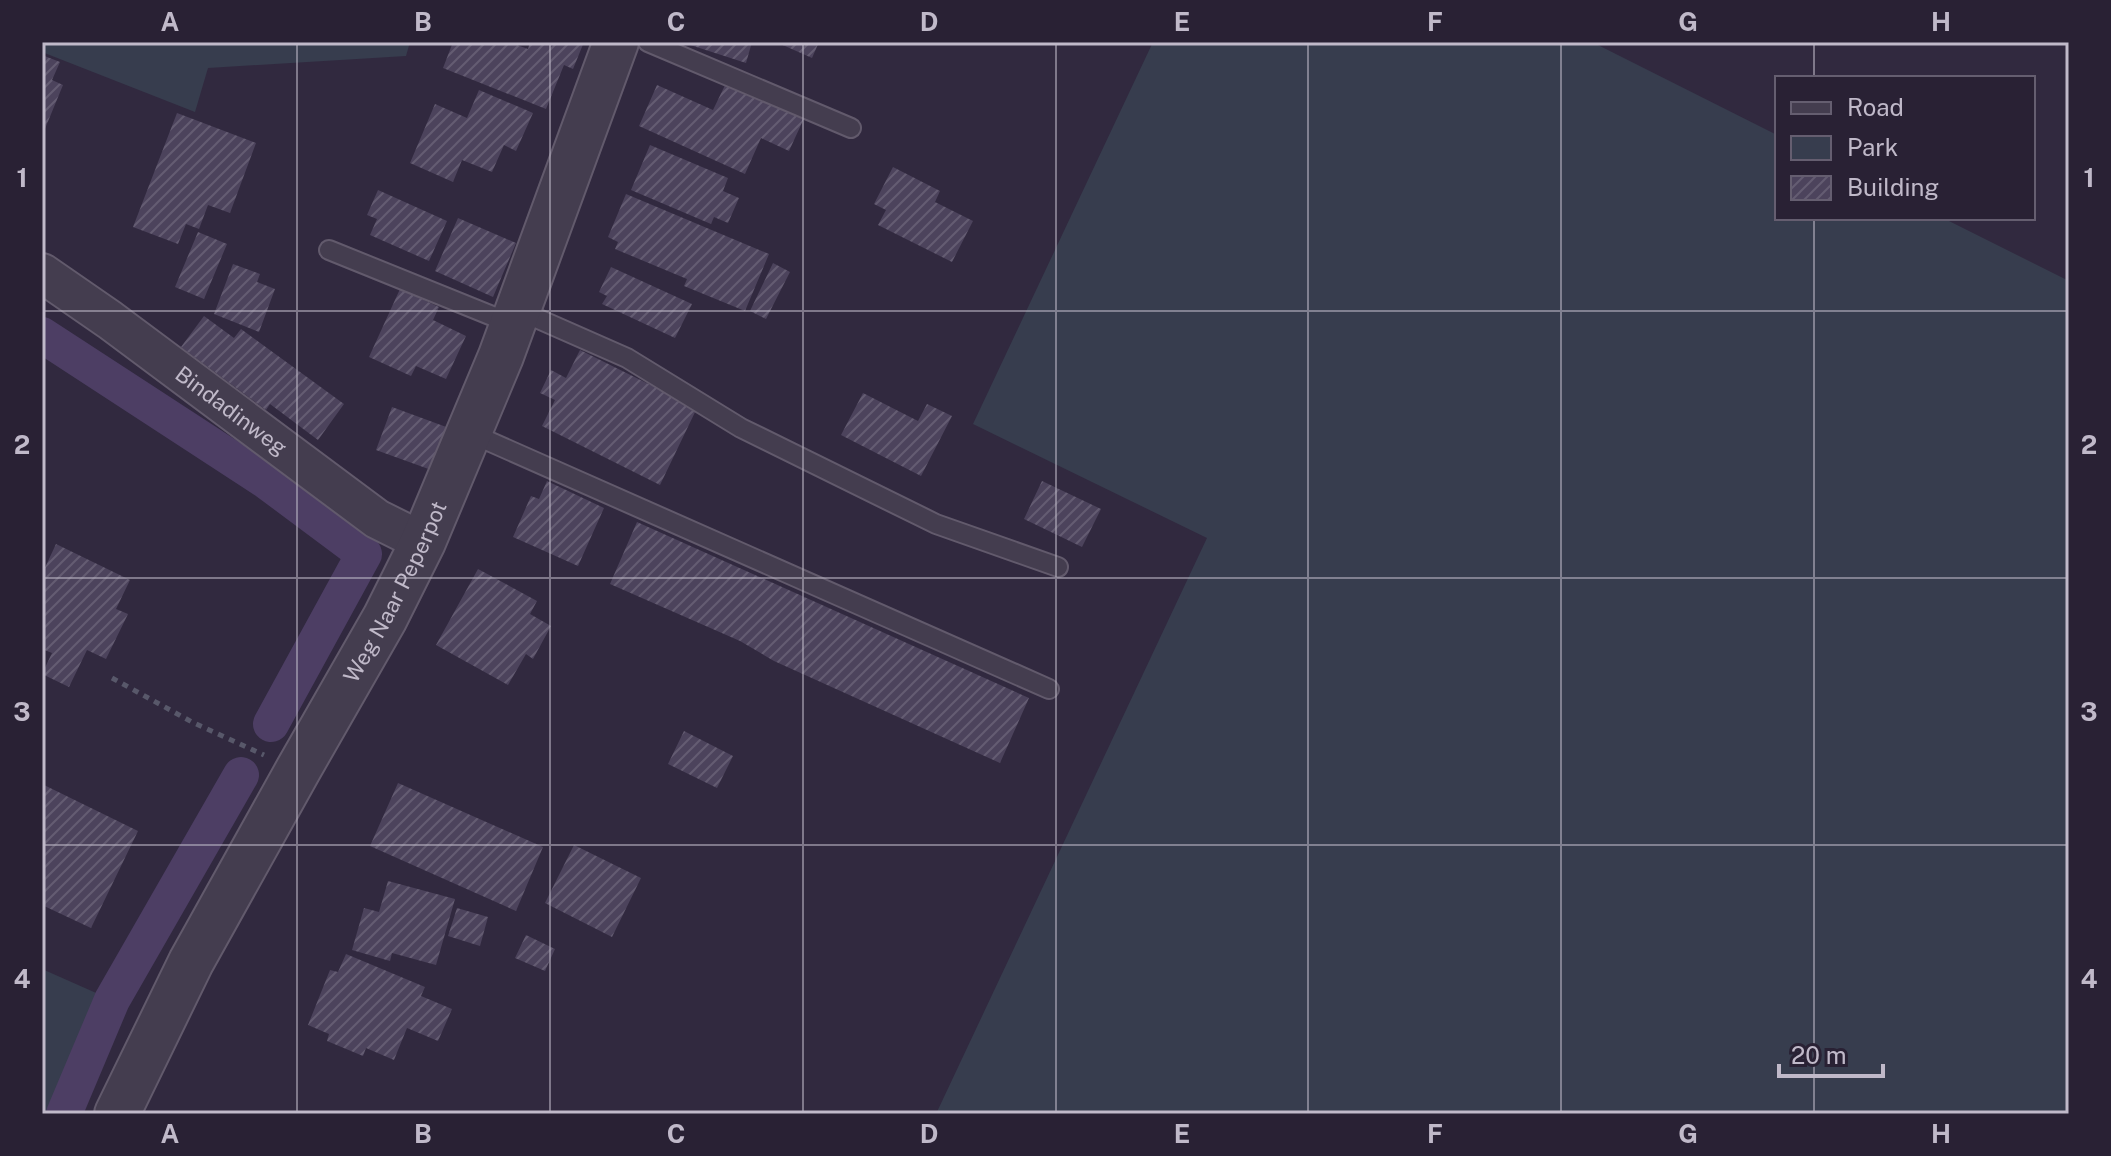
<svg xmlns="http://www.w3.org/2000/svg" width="2111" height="1156" viewBox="0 0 2111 1156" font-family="'Public Sans',sans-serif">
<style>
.green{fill:#373d4e}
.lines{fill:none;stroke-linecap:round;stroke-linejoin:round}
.canal{stroke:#4d3e64;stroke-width:36}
.building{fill:url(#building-hatch)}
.service-casing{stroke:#625a6c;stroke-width:22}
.minor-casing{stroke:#625a6c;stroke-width:42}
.tertiary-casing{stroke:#625a6c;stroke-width:48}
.path{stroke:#58586a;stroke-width:5;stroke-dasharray:6 6;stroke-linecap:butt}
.service{stroke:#443d4f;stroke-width:18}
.minor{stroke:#443d4f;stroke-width:38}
.tertiary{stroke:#443d4f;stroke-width:44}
.grid{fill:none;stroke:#c0b9c9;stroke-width:2;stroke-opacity:0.55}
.labels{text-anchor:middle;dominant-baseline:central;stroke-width:6;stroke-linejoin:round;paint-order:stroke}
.street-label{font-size:22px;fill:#c0b9c9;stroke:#292134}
.neatline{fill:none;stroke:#c0b9c9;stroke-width:3}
.grid-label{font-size:26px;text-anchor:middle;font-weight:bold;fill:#c0b9c9}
</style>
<defs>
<pattern id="building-hatch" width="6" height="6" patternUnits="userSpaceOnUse" patternTransform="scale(2)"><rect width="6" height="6" fill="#4c435c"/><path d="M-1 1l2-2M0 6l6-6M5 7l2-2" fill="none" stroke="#645c72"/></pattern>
</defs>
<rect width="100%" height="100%" fill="#31293f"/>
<path class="green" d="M42,42H410L406,56L208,68L195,112L42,52Z
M1153,42H1592L1777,135V218H1943L2069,281V1114H936L1207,538L973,424Z
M42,969L112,1000L64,1114H42Z"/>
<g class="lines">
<path class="canal" d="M42,335L266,481L364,554L271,724
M64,1114L112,1000L241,775"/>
</g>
<path class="building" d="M453,42H509L528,49L530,42H584L573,69L564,65L546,109L443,68Z
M681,42H752L746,63Z
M776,42H819L812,58Z
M42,55L60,62L52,80L63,85L42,136Z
M728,79L806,114L789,151L761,138L745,174L639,126L657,85L713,110Z
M479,90L533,113L516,151L504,145L492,172L462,160L453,182L410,163L435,104L467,118Z
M177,113L256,143L230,213L208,205L199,229L186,224L178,244L133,227Z
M650,145L728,178L723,191L739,198L728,223L714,217L711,224L631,190Z
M893,167L940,191L935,202L973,221L952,262L878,225L886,210L874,204Z
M378,190L447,221L429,261L370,235L377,219L367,215Z
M626,194L769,254L745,311L684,286L687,279L615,249L618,242L608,237Z
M458,218L516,243L493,297L435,271Z
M198,232L227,244L204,299L175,287Z
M773,263L790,272L766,319L750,311Z
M233,264L260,274L257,282L275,289L259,332L214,314Z
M611,267L692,304L675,338L602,304L607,296L599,292Z
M400,289L439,307L433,320L466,336L446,379L416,366L411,376L369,357Z
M204,316L234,338L241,329L344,404L318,440L270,404L266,410L181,347Z
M580,350L697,408L660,485L542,426L555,400L540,393L551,370L566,378Z
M863,393L918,421L927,404L952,416L921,476L841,435Z
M392,407L449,428L434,471L376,450Z
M547,481L604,508L578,566L513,537L531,496L539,499Z
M1042,481L1101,509L1082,547L1024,519Z
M637,522L1029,698L1000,763L774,661L740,641L610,584Z
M56,544L130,580L116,609L128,614L106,659L87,650L69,687L42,674L52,653L42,649V574Z
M478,569L537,601L530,614L551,626L533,659L526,654L508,685L436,645Z
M684,731L733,756L717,788L668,764Z
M398,783L543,847L516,911L370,846Z
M42,784L138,831L91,928L42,905Z
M574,845L641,878L612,937L545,903Z
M388,881L455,899L436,965L392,953L390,961L352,950L364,908L379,912Z
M457,908L488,917L480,946L448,936Z
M526,935L555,949L545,971L515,958Z
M346,954L425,987L421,996L452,1009L438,1041L407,1028L394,1060L366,1048L363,1056L327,1041L329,1034L308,1025L330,970L338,972Z"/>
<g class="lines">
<defs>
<path id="service" d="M648,42L851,128
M329,250L512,324
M518,310L627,358L741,428L936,524L1058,567
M468,432L1049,689"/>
<g id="minor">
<path id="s1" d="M42,273L110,320L377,519L423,542"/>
</g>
<g id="tertiary">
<path id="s2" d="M117,1114L191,962L298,770L385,618L423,542L501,356L616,42"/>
</g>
</defs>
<use href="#service" class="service-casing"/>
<use href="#minor" class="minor-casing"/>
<use href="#tertiary" class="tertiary-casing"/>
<path class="path" d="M112,678L192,722L264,755"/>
<use href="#service" class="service"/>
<use href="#minor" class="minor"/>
<use href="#tertiary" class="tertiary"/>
</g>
<path class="grid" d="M297,42V1114M550,42V1114M803,42V1114M1056,42V1114M1308,42V1114M1561,42V1114M1814,42V78M1814,218V1114M42,311H2069M42,578H2069M42,845H2069"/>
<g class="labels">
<g class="street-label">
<text stroke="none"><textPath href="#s1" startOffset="234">Bindadinweg</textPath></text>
<text stroke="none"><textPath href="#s2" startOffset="592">Weg Naar Peperpot</textPath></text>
</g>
</g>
<rect width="2111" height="1156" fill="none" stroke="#292134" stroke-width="88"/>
<rect x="1775" y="76" width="260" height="144" fill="#292134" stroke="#655e70" stroke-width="2"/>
<rect x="1791" y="102" width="40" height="12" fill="#443d4f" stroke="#655e70" stroke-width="2"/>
<text x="1847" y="116" font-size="24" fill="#c0b9c9">Road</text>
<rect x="1791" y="136" width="40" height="24" fill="#373d4e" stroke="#655e70" stroke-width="2"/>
<text x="1847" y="156" font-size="24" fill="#c0b9c9">Park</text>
<rect x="1791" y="176" width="40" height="24" fill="url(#building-hatch)" stroke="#655e70" stroke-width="2"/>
<text x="1847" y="196" font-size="24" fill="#c0b9c9">Building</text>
<path d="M1779 1064v12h104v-12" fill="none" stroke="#c0b9c9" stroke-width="4"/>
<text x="1791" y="1064" font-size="24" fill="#c0b9c9" stroke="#292134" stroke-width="6" paint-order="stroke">20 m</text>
<rect x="44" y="44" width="2023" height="1068" class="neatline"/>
<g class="grid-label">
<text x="170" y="31">A</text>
<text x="423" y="31">B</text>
<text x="676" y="31">C</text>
<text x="929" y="31">D</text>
<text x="1182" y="31">E</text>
<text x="1435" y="31">F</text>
<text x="1688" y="31">G</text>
<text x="1941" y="31">H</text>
<text x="22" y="187">1</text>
<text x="2089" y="187">1</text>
<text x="22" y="454">2</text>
<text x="2089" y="454">2</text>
<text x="22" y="721">3</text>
<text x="2089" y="721">3</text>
<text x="22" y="988">4</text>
<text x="2089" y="988">4</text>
<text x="170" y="1143">A</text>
<text x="423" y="1143">B</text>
<text x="676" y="1143">C</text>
<text x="929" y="1143">D</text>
<text x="1182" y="1143">E</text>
<text x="1435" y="1143">F</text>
<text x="1688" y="1143">G</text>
<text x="1941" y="1143">H</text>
</g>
</svg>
